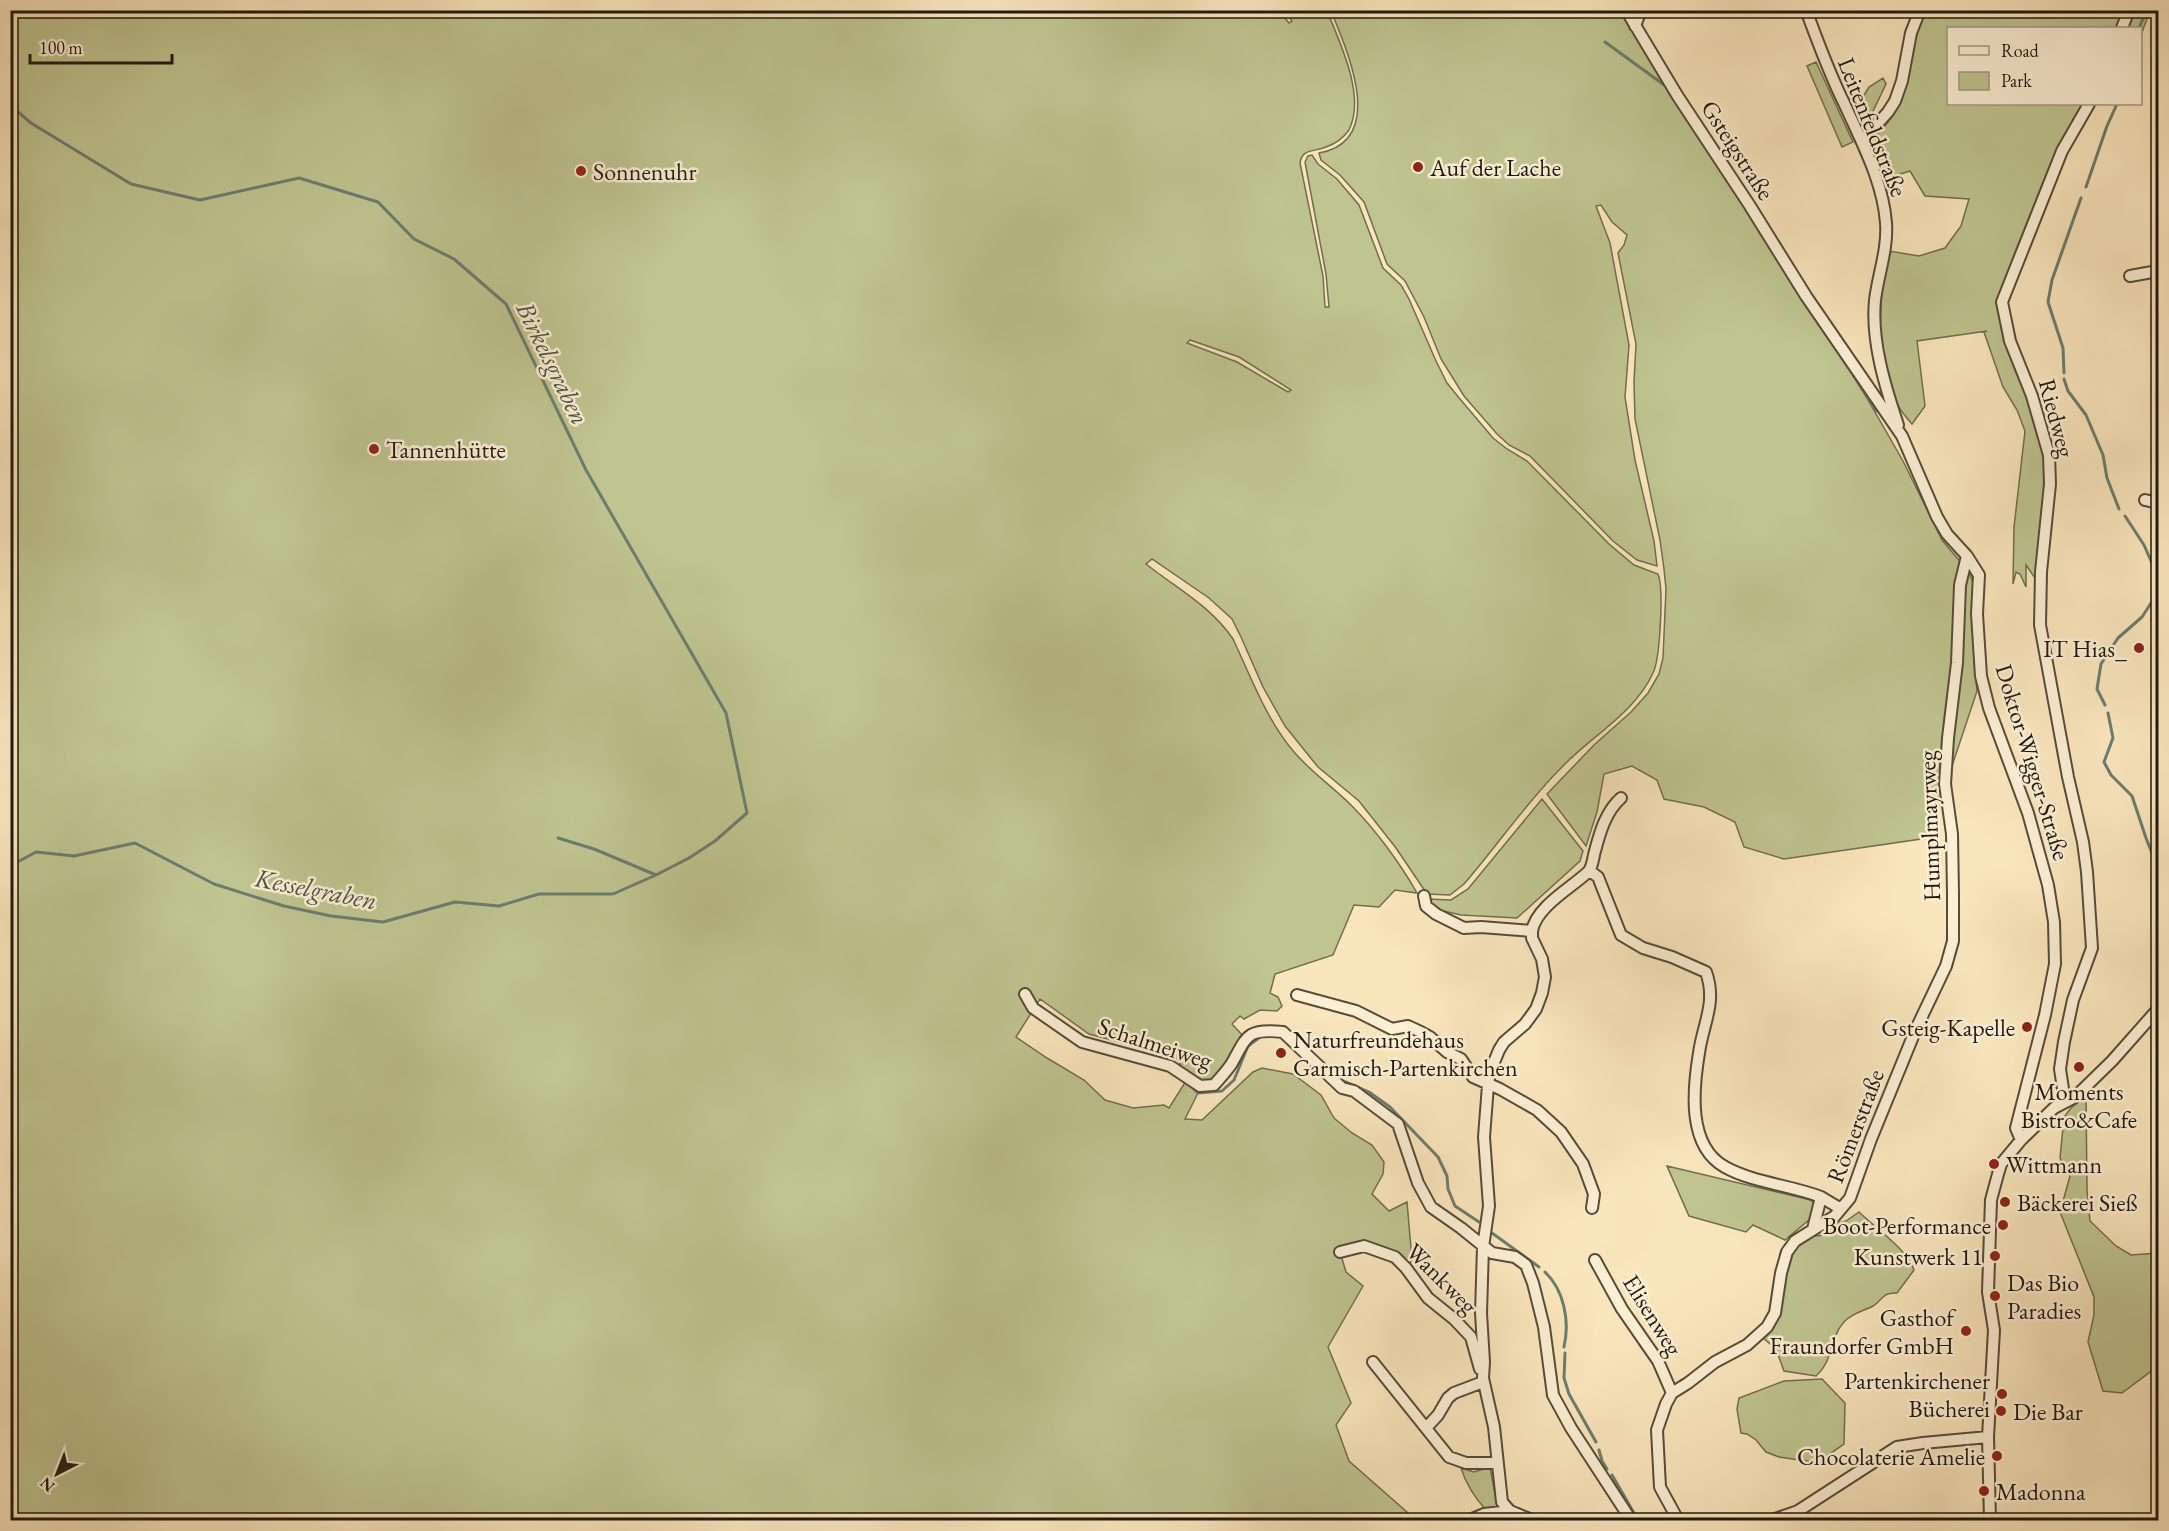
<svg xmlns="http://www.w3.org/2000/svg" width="2169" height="1531" viewBox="0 0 2169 1531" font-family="'EB Garamond',serif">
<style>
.green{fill:#bfc490;stroke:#706e50;stroke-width:1.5;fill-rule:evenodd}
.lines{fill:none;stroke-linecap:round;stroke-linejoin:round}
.stream{stroke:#6c7d6e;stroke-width:3}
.street-casing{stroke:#574c3a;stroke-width:14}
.street{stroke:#fcefd4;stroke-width:10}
.poi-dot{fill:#8f2418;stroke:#fcefd4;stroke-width:2}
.labels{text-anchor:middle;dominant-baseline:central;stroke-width:5;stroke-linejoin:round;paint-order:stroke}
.street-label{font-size:24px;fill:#21190f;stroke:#fcefd4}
.poi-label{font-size:24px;fill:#21190f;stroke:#fcefd4;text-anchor:start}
.water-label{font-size:26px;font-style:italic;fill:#4d5347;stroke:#fcefd4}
</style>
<rect width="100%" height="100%" fill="#fae6bd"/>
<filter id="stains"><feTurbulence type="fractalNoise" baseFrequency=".00333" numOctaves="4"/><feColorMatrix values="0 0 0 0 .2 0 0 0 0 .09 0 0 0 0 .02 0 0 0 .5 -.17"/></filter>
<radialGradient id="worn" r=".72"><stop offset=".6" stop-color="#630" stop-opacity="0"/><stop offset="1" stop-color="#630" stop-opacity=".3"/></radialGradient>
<path class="green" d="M1278,10L1289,23L1292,21L1284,11H1327C1340,43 1366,96 1349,130C1344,137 1335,144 1326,147C1315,152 1302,148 1300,163L1323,276L1325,307H1329L1326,274L1305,162L1308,156L1312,155L1318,164L1337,179L1359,205L1383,268L1401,285L1409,299L1436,361L1447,383L1460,399L1493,438L1507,449L1527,461L1609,544L1634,565L1658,574C1664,588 1660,659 1653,673C1635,713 1590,737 1561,768C1525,804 1497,846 1464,884L1450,895L1427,894L1396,848L1359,801L1318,767L1285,726L1263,687L1241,637L1232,619L1209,598L1152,559L1146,564C1176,588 1211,606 1233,639C1251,677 1266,719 1294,752C1311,772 1332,786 1351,805C1375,829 1400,863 1417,893L1395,890L1379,907L1354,905L1333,955L1275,974L1270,993L1278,997L1282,1006L1277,1011L1260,1010L1244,1019L1240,1016L1232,1024L1243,1036L1240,1037V1046L1214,1085L1200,1086L1184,1071L1176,1057L1089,1034L1040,999L1016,1037L1047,1058L1084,1080L1105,1100L1133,1108L1164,1105L1169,1108L1186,1081L1198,1093L1185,1119L1202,1120L1253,1072L1262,1068L1293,1074L1321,1095L1334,1118L1352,1133L1372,1145L1384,1162L1383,1174L1372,1194L1389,1211L1407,1202L1412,1260L1406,1268L1379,1250L1340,1252L1346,1272L1363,1286L1328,1347L1351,1403L1336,1425L1349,1461L1416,1520H11L10,11ZM1190,340L1239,357L1291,390L1288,392L1237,362L1187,343Z
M1331,11H1622L1864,393L1903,461L1942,540L1968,571L1973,582L1974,659L1977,691L1928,838L1784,859L1744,847L1735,822L1704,807L1664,799L1657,780L1632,766L1604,774L1597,812L1586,846L1547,794L1594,745L1631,712L1648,693L1659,674L1663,658L1666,589L1664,569L1660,540L1635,419L1634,382L1636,344L1618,253L1624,245L1627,235L1612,222L1601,205L1596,206L1610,243L1629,345L1625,397L1635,460L1654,541L1657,566L1637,560L1613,541L1530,456L1509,445L1497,434L1464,396L1441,359L1424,317L1405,281L1387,264L1364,202L1340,175L1321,160L1319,153C1388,141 1347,50 1331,11Z
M1926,11H2150L2141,35L2140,28H1948V104H2087L1998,300L2047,468L2039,584L2026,565V587L2020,574L2016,572L2013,584L2014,527L2025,431L2017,410L2003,387L1984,332L1987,331L1917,341L1925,406L1912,424C1907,418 1901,412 1898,405C1874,358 1878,301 1889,251L1919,256L1945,248L1961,226L1969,199L1925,196L1910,171L1885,179L1869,144L1888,122L1898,103L1916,32Z
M1816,62L1853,142L1842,147L1807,66Z
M1883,78L1886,84L1865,128L1861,131L1848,104L1863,97L1869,87Z
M1542,799L1583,851L1580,861L1517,918L1461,915L1435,909L1429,899L1451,900L1468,889Z
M2086,1096L2087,1190L2090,1221L2116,1246L2131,1255L2158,1253V1300L2154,1304V1326L2158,1335V1366L2122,1393L2103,1391L2088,1342L2094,1315V1297L2060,1212L2070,1176L2060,1158L2064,1117L2071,1108Z
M1667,1166L1811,1200L1816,1206L1810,1219L1785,1240L1753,1225L1746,1232L1689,1216Z
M1859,1212C1874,1227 1908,1250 1914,1270L1897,1293C1882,1292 1883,1300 1873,1306C1864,1311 1852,1313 1844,1322C1830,1337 1834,1360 1816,1376L1784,1371L1776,1349L1763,1338L1775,1324L1780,1314L1784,1267L1792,1248L1806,1237L1824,1235L1838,1223L1846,1221Z
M1822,1379L1845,1403L1844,1444L1828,1455L1813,1462L1779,1457L1766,1452L1756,1440L1747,1434L1741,1433L1737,1409L1739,1398L1784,1381Z
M1490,1467L1496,1500L1500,1508L1486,1510C1475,1498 1466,1484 1461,1468L1474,1472Z"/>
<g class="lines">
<path class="stream" d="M2139,28L2147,10
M1605,42L1667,87
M10,105L31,123L131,184L200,200L299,178L378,202L414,239L454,259L506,304L586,470L726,713L747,813L715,841L689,858L656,875L613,894H539L499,906L455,902L383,922L331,916L284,906L214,884L135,843L74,856L36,852L10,866
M2086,187L2107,126L2117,104
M1845,362L1876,411
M2064,373L2063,348L2048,302L2052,280L2081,198
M2064,379L2068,391L2086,415L2103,455L2107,478L2119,509
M2105,705L2097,689L2101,664L2118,638L2142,617L2153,600L2155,584V570L2144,545L2125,516
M2108,713L2113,738L2104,762L2111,775L2132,796L2146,838L2158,868
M558,838L594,849L656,875
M1337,1078L1369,1092L1390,1107L1438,1157L1447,1176L1448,1189L1455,1206L1479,1222
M1190,1085L1198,1093L1222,1091L1234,1080L1248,1046L1263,1035
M1492,1233L1539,1267
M1545,1272C1564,1290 1570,1321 1564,1347
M1565,1353L1564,1378L1569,1394L1596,1442
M1599,1450L1602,1461L1607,1469
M1612,1475L1638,1520"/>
<defs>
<path id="street" d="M1626,10L1677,95L1750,206L1806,296L1902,436L1937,517L1947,534L1967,556L1979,575L1977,614L1981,676L1989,708L2028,813L2048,885L2054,922L2055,964L2045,1015L2016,1128L2021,1140
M1806,10C1818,42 1829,73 1844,103C1861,141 1883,181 1886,223C1888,249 1878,275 1875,300C1871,341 1885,386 1898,425
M1635,26L1641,10
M2122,28L2129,10
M1862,141L1888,112L1895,101L1902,81L1911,33L1920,10
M2130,276L2158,271
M2145,500L2158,503
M1590,871L1598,877L1621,935L1643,948L1672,957L1706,972C1717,1003 1703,1023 1699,1053C1693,1089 1687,1146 1725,1167C1754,1183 1790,1185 1821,1197L1813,1229
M1424,896L1426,906L1436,914L1464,928L1481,927L1532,931V938L1542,959L1545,977L1542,993L1536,1009L1525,1024L1504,1042L1499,1050L1490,1072L1488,1085L1484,1137L1489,1206L1483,1247L1481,1313L1484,1362L1483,1378L1494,1427L1502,1502L1510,1511L1532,1520
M1532,931C1536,907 1571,888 1588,872C1593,867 1593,857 1595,851C1600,832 1606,811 1621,798
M1025,994L1033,1008L1082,1042L1170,1066L1200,1086L1214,1085C1220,1078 1227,1071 1232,1063C1247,1036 1247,1028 1283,1032L1342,1088L1354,1091L1398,1124L1418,1183L1431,1207L1461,1228L1492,1253L1515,1257L1526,1265L1533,1283L1544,1327L1553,1395L1571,1428L1631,1520
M1297,995L1356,1011L1392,1029L1408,1026L1421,1032L1430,1037L1447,1052L1461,1059L1473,1077L1500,1089L1537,1110L1561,1132L1583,1164L1594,1194L1592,1208
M2065,1102L2060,1069L2064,1042L2073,1000L2092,948L2087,872L2083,842L2068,777L2040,625L2041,572L2050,484L2049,455L2032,396L2010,341L2002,302L2062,151L2089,104
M1821,1197L1841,1209
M1340,1252L1364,1246L1395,1257L1406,1268L1428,1298L1454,1319L1471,1337L1480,1369
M1595,1260L1622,1309L1658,1361L1672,1393
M1373,1362L1449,1457L1466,1463H1497
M1426,1428L1438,1415L1448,1398L1454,1393L1483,1382
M1470,1520L1484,1514L1510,1511
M1678,1520L1660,1487L1657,1430L1666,1404L1672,1393L1688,1383L1715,1362L1747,1345L1767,1327L1775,1313L1781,1273L1787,1252L1795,1241L1835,1216L1850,1198L1871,1139L1916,1029L1946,966L1953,941V894L1952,834L1945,784L1948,738L1957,663L1960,585L1967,556
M1772,1520L1798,1511L1897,1447L1923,1443L1988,1437
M1990,1520L1988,1437L1994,1330L1988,1292L1991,1200L1998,1174L2001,1164L2021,1140L2054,1108L2075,1097L2112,1061L2158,1009"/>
</defs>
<use href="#street" class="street-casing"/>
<use href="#street" class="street"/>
</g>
<g class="poi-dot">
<circle cx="1418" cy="167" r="6"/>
<circle cx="581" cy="171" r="6"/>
<circle cx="374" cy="449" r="6"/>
<circle cx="2139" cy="648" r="6"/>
<circle cx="2027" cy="1027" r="6"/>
<circle cx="1281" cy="1053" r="6"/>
<circle cx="2079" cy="1067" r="6"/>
<circle cx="1994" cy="1164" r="6"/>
<circle cx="2005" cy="1202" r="6"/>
<circle cx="2003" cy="1225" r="6"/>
<circle cx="1995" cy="1256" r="6"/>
<circle cx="1995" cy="1296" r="6"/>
<circle cx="1966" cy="1331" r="6"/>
<circle cx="2002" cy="1394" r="6"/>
<circle cx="2001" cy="1411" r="6"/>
<circle cx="1997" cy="1456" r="6"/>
<circle cx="1984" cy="1491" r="6"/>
</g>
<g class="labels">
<g class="street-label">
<text transform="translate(1873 127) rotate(68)">Leitenfeldstraße</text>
<text transform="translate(1738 150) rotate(57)">Gsteigstraße</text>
<text transform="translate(2057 418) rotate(75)">Riedweg</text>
<text transform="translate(2033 762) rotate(73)">Doktor-Wigger-Straße</text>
<text transform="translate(1929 826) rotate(-92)">Humplmayrweg</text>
<text transform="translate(1155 1043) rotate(18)">Schalmeiweg</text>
<text transform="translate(1855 1126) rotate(-69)">Römerstraße</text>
<text transform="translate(1442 1278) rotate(45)">Wankweg</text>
<text transform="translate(1653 1315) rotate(58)">Elisenweg</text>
</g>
<g class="poi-label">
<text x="1430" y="167">Auf der Lache</text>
<text x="593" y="171">Sonnenuhr</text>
<text x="386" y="449">Tannenhütte</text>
<text x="2127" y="648" text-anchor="end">IT Hias_</text>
<text x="2015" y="1027" text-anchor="end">Gsteig-Kapelle</text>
<text x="1293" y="1039">Naturfreundehaus<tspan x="1293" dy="28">Garmisch-Partenkirchen</tspan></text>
<text x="2079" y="1091" text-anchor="middle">Moments<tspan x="2079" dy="28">Bistro&amp;Cafe</tspan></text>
<text x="2006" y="1164">Wittmann</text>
<text x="2017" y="1202">Bäckerei Sieß</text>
<text x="1991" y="1225" text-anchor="end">Boot-Performance</text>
<text x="1983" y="1256" text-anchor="end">Kunstwerk 11</text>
<text x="2007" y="1282">Das Bio<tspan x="2007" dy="28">Paradies</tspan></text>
<text x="1954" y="1317" text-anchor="end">Gasthof<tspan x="1954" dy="28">Fraundorfer GmbH</tspan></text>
<text x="1990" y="1380" text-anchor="end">Partenkirchener<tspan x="1990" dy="28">Bücherei</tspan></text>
<text x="2013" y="1411">Die Bar</text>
<text x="1985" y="1456" text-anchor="end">Chocolaterie Amelie</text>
<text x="1996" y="1491">Madonna</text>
</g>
<g class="water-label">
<text transform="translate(553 363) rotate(64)">Birkelsgraben</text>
<text transform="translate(316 889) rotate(11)">Kesselgraben</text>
</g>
</g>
<rect width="2169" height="1531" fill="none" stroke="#fae6bd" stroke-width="36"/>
<rect x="12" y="12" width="2145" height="1507" fill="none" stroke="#21190f" stroke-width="3"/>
<rect x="18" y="18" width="2133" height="1495" fill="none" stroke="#21190f" stroke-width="1.5"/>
<rect x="1947" y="27" width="195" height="78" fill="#fcefd4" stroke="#a49985" stroke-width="1.5"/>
<rect x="1959" y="46" width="30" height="9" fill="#fcefd4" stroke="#a49985" stroke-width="1.5"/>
<text x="2001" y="57" font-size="18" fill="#21190f">Road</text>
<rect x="1959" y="72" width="30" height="18" fill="#bfc490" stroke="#a49985" stroke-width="1.5"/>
<text x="2001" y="87" font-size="18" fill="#21190f">Park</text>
<g transform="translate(57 1474) rotate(222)" stroke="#fcefd4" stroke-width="4.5" paint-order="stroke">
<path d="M0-4.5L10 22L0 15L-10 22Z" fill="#21190f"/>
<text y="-9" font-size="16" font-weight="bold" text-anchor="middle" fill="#21190f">N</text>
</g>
<path d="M30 54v9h142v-9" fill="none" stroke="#21190f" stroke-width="3"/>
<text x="39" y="54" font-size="18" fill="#21190f" stroke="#fcefd4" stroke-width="4.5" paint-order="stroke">100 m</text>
<rect width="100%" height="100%" filter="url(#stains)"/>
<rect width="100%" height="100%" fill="url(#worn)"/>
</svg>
